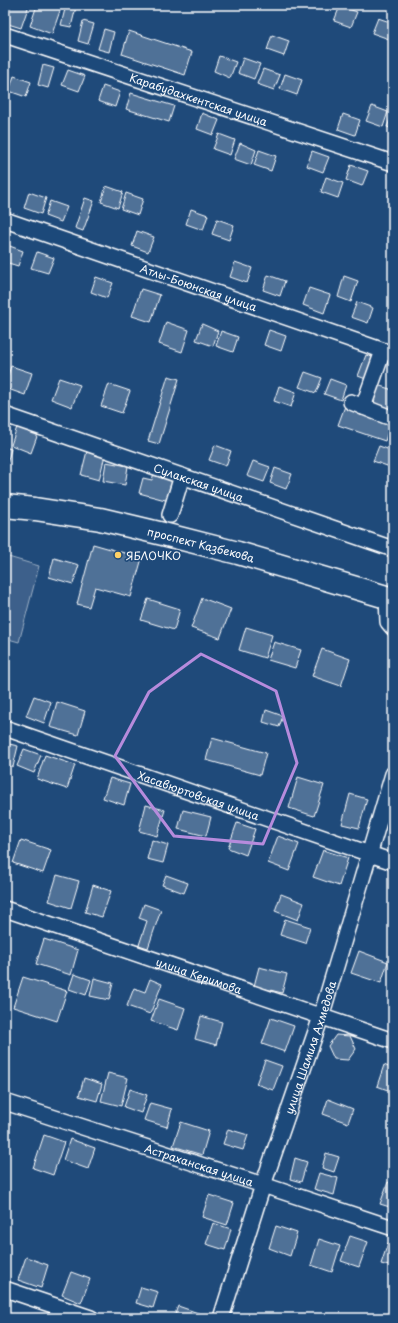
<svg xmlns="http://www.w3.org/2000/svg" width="398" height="1323" viewBox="0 0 398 1323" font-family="'Playpen Sans',sans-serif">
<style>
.green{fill:#3c618b;stroke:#9eb0c5}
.building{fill:#507197;stroke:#fff}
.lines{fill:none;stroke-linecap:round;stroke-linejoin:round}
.street-casing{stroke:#fff;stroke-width:18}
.highway-casing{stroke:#fff;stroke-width:25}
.street{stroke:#1f4a7a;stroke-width:15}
.highway{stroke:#1f4a7a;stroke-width:22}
.marked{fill:none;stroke:#b68bdc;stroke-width:3;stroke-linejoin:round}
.poi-dot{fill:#ffd166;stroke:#1f4a7a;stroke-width:1.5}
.labels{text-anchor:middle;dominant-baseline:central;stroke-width:3.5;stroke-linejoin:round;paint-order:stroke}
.street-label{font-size:11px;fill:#fff;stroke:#1f4a7a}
.poi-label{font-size:11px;fill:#fff;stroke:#1f4a7a;text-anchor:start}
</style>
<rect width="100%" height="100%" fill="#1f4a7a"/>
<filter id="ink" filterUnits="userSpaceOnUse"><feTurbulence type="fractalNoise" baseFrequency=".025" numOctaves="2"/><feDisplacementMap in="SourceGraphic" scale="8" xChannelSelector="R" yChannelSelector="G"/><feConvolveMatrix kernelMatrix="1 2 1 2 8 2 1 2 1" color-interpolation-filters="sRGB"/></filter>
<g filter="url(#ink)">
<path class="green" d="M5,556L39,566L19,642L5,638Z"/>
<path class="building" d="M5,5H29L21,28L5,23Z
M37,5H62L52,34L30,26Z
M66,5L76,7L71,27L61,25Z
M340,6L357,12L351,27L334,21Z
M378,18L393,23V28L389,39L372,33Z
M83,21L94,24L88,44L78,41Z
M104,29L114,32L109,52L98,49Z
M129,31L192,52L185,75L122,54Z
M272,35L289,41L284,56L267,50Z
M219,56L236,62L230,78L214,71Z
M243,58L260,64L254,79L238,73Z
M43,65L54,68L48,88L38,85Z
M263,69L280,75L274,90L257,84Z
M68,70L85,76L79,91L62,85Z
M285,74L302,80L297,95L280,89Z
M14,76L31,82L26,97L9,91Z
M103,86L120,92L115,107L98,101Z
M131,93L174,106L169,122L126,109Z
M372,106L388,112L383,127L366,121Z
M393,112V129L387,127Z
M202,113L219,120L213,135L197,129Z
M343,114L360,120L355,135L338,129Z
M219,134L235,140L230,155L213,149Z
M240,143L256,150L251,165L234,159Z
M259,150L276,156L271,171L254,165Z
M312,151L329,157L323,172L307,166Z
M351,165L368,171L362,186L346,180Z
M326,177L343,183L338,198L321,192Z
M106,186L123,192L118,208L101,202Z
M393,186V198L389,196Z
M29,192L46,198L41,214L24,208Z
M126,193L143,199L138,215L121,209Z
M85,198L94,201L83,231L75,228Z
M50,201L67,207L61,222L45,216Z
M191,209L208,215L203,230L186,224Z
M217,219L234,225L229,240L212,234Z
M137,231L154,237L148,252L132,246Z
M7,245L23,251L18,266L5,262V249Z
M37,252L54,258L48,273L31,268Z
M235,262L252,268L247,283L230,277Z
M268,275L285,281L280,296L263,290Z
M344,276L358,281L351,302L338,297Z
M96,277L113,283L107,298L91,292Z
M309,288L330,295L324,313L303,305Z
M141,289L160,295L151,322L132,316Z
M357,302L373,308L368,323L351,317Z
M166,322L189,330L182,352L159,344Z
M202,324L218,331L213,346L196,340Z
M269,330L286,336L281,351L264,345Z
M221,331L238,337L233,352L216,346Z
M366,355L387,362L379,384L358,376Z
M11,366L32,373L25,395L5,388V384Z
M305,372L322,378L316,393L299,387Z
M168,376L179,379L159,444L148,441Z
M59,378L80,385L72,407L51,399Z
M330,379L346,385L341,400L324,394Z
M109,384L130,391L122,413L101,406Z
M377,385L393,390V407L391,414L370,407Z
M279,386L296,392L291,407L274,401Z
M345,406L391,422L385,441L338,425Z
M18,424L39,431L31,453L11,445Z
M215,445L231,451L226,466L209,460Z
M379,446L393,451V459L390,467L373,461Z
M5,447L11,449L6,468H5Z
M87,451L105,455L99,480L81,475Z
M253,461L270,467L264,482L247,476Z
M106,462L128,466L125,485L103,481Z
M275,468L292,474L286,489L270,483Z
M154,473L175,478L169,501L139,493L143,478L152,480Z
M93,544L142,558L131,597L95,587L89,607L77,604Z
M54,558L79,565L73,584L49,577Z
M202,598L231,609L220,638L191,628Z
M148,599L180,609L174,630L141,620Z
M246,627L272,635L265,658L239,650Z
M274,642L301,650L295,668L268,660Z
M322,649L350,659L341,686L312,676Z
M34,696L51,702L44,723L26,716Z
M57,702L85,711L78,735L50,727Z
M266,710L283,716L279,727L263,722Z
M212,738L266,753L260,775L206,760Z
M5,743L18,746L13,767L5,765Z
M24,749L41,755L34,773L17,766Z
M45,755L75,765L67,789L37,779Z
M298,777L324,785L314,816L289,808Z
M110,778L130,784L124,805L103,798Z
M350,794L367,799L359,828L342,824Z
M146,805L165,810L157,836L139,831Z
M183,810L211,817L206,836L178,829Z
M237,823L255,829L246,855L228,848Z
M278,836L299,844L289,871L268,863Z
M21,840L51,850L43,873L13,863Z
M152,840L168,845L163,863L147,859Z
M323,850L348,858L339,886L313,877Z
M57,875L79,881L71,908L49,901Z
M166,875L188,883L184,893L162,885Z
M93,885L111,891L102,917L85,912Z
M281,894L304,903L298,920L275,911Z
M144,904L161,910L148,948L139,945L147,921L139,918Z
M285,919L310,927L305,943L280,935Z
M393,938V949L390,948Z
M44,939L78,950L71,975L36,964Z
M359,951L388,962L381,983L351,973Z
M259,967L287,974L282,993L254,986Z
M74,974L91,980L86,995L69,989Z
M23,977L67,991L57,1021L13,1007Z
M94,978L113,983L109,1000L90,996Z
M150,979L162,984L150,1014L127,1006L134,988L145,992Z
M159,999L185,1008L178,1030L151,1021Z
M201,1016L222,1022L216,1045L195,1039Z
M271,1018L294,1026L285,1052L262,1044Z
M336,1035L350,1036L356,1049L348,1060L334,1059L328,1046Z
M265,1060L282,1066L273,1090L256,1084Z
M384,1065L393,1069V1092L377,1086Z
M108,1073L128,1078L121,1106L101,1101Z
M84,1078L102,1084L97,1101L79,1096Z
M130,1089L147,1095L141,1113L124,1107Z
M328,1099L353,1109L348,1123L323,1114Z
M150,1103L172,1109L167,1127L144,1120Z
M181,1122L209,1131L202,1155L173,1146Z
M228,1129L248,1135L243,1150L223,1144Z
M44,1135L64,1142L53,1175L33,1168Z
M70,1139L95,1148L88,1169L63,1160Z
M326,1153L339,1157L334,1172L322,1168Z
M295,1158L307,1162L301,1182L290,1179Z
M319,1173L338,1178L334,1195L314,1189Z
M388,1182L393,1184V1208L380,1204Z
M209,1195L234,1203L227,1225L202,1217Z
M213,1223L231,1229L225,1250L206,1244Z
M276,1226L297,1233L290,1256L269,1248Z
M350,1236L368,1242L359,1267L341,1261Z
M319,1239L340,1246L332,1272L311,1265Z
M388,1243L393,1244V1267L381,1264Z
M26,1257L48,1265L41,1288L18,1280Z
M71,1272L90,1279L81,1303L62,1295Z
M141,1287L158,1292L153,1308L136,1303Z
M178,1306L201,1314L199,1318H182L175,1314Z"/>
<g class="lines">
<defs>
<g id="street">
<path id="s1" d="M5,35L393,163"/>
<path id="s2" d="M5,220L393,354"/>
<path d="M351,402L386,416"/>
<path d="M363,407L383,351"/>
<path id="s3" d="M5,415L393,549"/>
<path d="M170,515L182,476"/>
<path d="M387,597L388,622L393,628"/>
<path id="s4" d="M5,728L393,862"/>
<path id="s5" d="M5,909L393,1041"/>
<path id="s6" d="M5,1102L263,1185L393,1228"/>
<path d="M5,1289L91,1318"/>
<path id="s7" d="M221,1318L263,1185L321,1017L393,774"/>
</g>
<g id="highway">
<path id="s8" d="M5,506L35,509L100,519L163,534L238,553L393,599"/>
</g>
</defs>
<use href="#street" class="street-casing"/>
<use href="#highway" class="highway-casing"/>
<use href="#street" class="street"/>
<use href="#highway" class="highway"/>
</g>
</g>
<path class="marked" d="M201,654L276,691L297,763L263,844L174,836L115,756L149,692Z"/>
<circle class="poi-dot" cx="118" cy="555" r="4"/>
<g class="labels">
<g class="street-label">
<text stroke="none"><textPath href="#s1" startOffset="204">Карабудахкентская улица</textPath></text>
<text stroke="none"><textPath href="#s2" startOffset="205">Атлы-Боюнская улица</textPath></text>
<text stroke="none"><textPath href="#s3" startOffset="205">Сулакская улица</textPath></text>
<text stroke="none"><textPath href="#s8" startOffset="200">проспект Казбекова</textPath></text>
<text stroke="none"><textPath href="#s4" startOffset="205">Хасавюртовская улица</textPath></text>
<text stroke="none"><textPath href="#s5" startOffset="205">улица Керимова</textPath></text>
<text stroke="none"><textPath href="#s7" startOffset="285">улица Шамиля Ахмедова</textPath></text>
<text stroke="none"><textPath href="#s6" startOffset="204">Астраханская улица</textPath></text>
</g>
<g class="poi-label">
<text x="126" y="555">ЯБЛОЧКО</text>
</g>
</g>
<rect width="398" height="1323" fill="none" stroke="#1f4a7a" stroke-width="20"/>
<rect x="10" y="10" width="378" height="1303" fill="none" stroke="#fff" stroke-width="1.5" filter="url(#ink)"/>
</svg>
